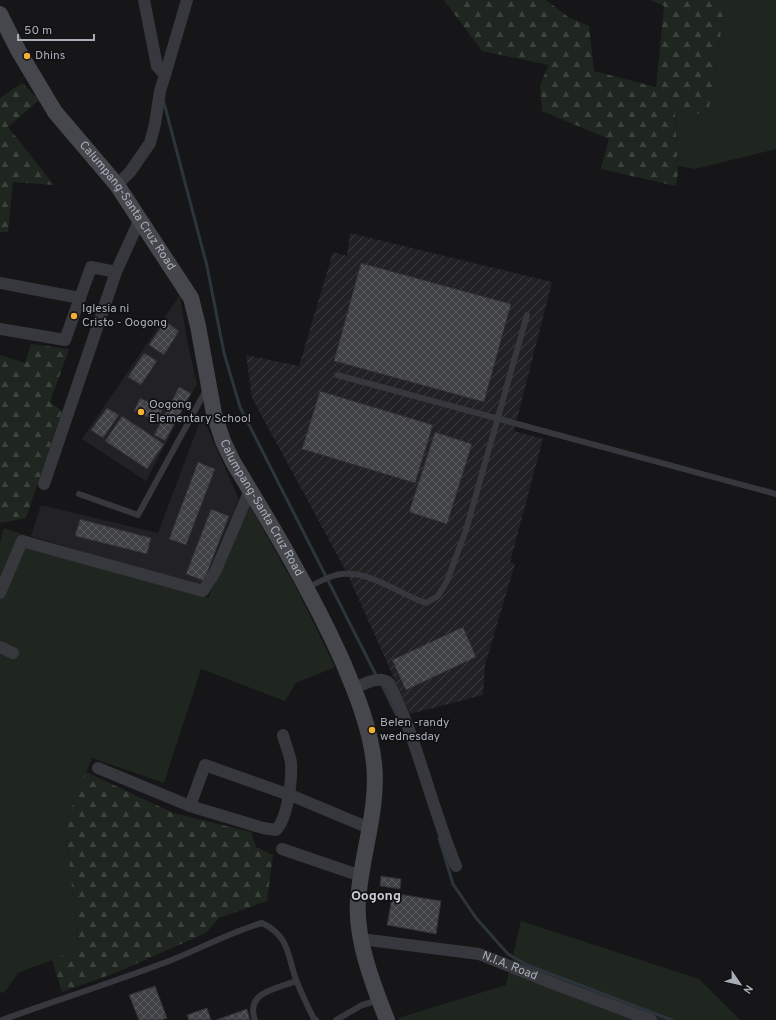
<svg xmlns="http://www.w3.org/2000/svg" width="776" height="1020" viewBox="0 0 776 1020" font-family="Overpass,sans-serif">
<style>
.built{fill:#222225}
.industrial{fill:url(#industrial-furrows)}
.grass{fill:#1e261f}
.forest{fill:url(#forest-firs)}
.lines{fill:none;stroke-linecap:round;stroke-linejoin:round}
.stream{stroke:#2c353c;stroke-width:3}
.building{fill:url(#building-cross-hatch);stroke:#303034}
.service{stroke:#37383d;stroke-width:6}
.minor{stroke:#37383d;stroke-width:12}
.secondary{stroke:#45474d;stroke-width:16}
.poi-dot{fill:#f2b134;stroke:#111113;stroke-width:1.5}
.labels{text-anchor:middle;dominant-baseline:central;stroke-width:3.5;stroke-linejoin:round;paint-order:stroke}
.poi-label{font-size:12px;fill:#a8adb8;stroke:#111113;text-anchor:start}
.street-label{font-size:12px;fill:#a8adb8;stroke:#111113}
.quarter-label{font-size:14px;font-weight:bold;fill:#c9ccd4;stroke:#111113}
</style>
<defs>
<pattern id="industrial-furrows" width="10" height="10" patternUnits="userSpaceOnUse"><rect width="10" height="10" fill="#222225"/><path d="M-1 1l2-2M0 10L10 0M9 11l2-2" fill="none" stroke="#3f3f43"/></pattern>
<pattern id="forest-firs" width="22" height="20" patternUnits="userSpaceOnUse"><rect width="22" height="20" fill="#1e261f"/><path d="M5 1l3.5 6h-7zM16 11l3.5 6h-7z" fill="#3c433d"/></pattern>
<pattern id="building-cross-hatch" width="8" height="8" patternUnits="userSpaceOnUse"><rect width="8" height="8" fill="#404145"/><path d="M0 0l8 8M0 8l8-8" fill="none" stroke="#595a5e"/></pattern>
</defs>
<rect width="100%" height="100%" fill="#161618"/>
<path class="built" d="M180,295L187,340L197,384L146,481L82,439Z
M202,416L239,499L201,587L31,536L41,505L158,533Z"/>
<path class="industrial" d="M350,233L552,282L514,431L543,439L510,562L515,564L485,665L483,695L410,714L348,575L252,398L246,355L299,366L333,252L347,256Z"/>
<path class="grass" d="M726,0H776V149L695,169L678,166L675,110L708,115Z
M250,506L299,593L335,667L296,683L285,701L201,669L164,783L92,758L65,825L79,950L18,973L4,993L0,992V542L4,528L208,598Z
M521,921L699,979L740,1020H399L398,1018L506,985Z"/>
<path class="forest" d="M444,0H546L568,17L589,26L594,71L656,87L664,6L651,0H726L708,115L675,110L678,172L676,186L601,169L609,139L542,111L540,85L549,65L482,51Z
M22,83L39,100L8,127L54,185L13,182L8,232H0V98Z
M31,344L69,349L50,402L62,411L26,518L0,523V355L25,363Z
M86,772L173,813L251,832L256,847L273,855L267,901L219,918L206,933L115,973L62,992L52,960L79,950L65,825Z"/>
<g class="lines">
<path class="stream" d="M163,99L207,266L224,353L240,407L377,677
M381,683L398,718
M439,838L453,884L476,918L508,954L527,965L672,1020"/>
</g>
<path class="building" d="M361,263L511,304L484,402L334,361Z
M165,321L179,331L164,355L149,345Z
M144,353L157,361L141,385L128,377Z
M179,387L191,393L165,441L154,435Z
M320,391L433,425L415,483L302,449Z
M140,398L163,409L156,421L134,411Z
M107,408L119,415L103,438L91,430Z
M122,416L164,444L147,469L105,441Z
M435,432L472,444L447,524L409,512Z
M198,462L215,469L186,545L169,539Z
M211,509L229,516L204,581L186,574Z
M80,519L151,538L147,554L75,536Z
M463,627L476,657L406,690L392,660Z
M381,876L401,879L400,889L380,886Z
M393,893L441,901L436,934L387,925Z
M155,986L167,1018L161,1020H139L129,995Z
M207,1008L211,1020H189L187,1015Z
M247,1009L250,1020H216Z"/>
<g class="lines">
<path class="service" d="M337,375L776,494
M79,494L138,515L206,390
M307,588C316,583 326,578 336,575C368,568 396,593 426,603L438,596L447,581L466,530L527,315
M2,1020C57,1000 114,982 169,961C200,949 230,932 262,923C291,937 287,957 297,982C302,995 308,1007 314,1019L316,1020
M255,1020C245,992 276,989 296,981
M336,1020L362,1005L379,1000"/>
<g class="minor">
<path d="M144,0L157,66L165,75L187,0"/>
<path d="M117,185L130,172L150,143L155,124L160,91L165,75"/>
<path d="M0,283L80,298"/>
<path d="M0,329L65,340L91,267L116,272"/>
<path d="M44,484L116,272L140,219"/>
<path d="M0,593L22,541L203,591L215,572L250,490"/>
<path d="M0,647L13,653"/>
<path d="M354,688C365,684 379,675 389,683C418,741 431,806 456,866"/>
<path d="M98,768L190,806L263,828L276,830C288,818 292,779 291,763C290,754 285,744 283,735"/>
<path d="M190,806L205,765L295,797L369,828"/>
<path d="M282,849L361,876"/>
<path id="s1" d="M361,939L479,954L557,985L651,1020"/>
</g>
<path class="secondary" id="s2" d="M0,14L18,50L55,112L117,185L191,298L198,326L214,414L223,441L233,462C272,526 311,591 342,660C356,693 370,727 374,763C379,809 361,855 358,901C355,938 373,985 387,1020"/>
</g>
<g class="poi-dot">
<circle cx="27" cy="56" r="4"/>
<circle cx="74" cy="316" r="4"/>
<circle cx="141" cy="412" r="4"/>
<circle cx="372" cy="730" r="4"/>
</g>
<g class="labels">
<g class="poi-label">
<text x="35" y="56">Dhins</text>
<text x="82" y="309">Iglesia ni<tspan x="82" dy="14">Cristo - Oogong</tspan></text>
<text x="149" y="405">Oogong<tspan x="149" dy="14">Elementary School</tspan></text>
<text x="380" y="723">Belen -randy<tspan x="380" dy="14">wednesday</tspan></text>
</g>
<g class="street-label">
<text stroke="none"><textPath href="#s2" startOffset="231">Calumpang-Santa Cruz Road</textPath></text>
<text stroke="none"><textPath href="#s2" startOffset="567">Calumpang-Santa Cruz Road</textPath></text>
<text stroke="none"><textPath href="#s1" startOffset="152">N.I.A. Road</textPath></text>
</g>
<g class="quarter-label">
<text x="376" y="896">Oogong</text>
</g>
</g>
<g transform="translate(740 984) rotate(124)" stroke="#111113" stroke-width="3" paint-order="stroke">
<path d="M0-3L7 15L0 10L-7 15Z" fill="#a8adb8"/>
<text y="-6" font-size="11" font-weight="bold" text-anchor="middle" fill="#a8adb8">N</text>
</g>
<path d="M18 34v6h76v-6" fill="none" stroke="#a8adb8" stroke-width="2"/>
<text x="24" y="34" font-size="12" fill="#a8adb8" stroke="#111113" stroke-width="3" paint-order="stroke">50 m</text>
</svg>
